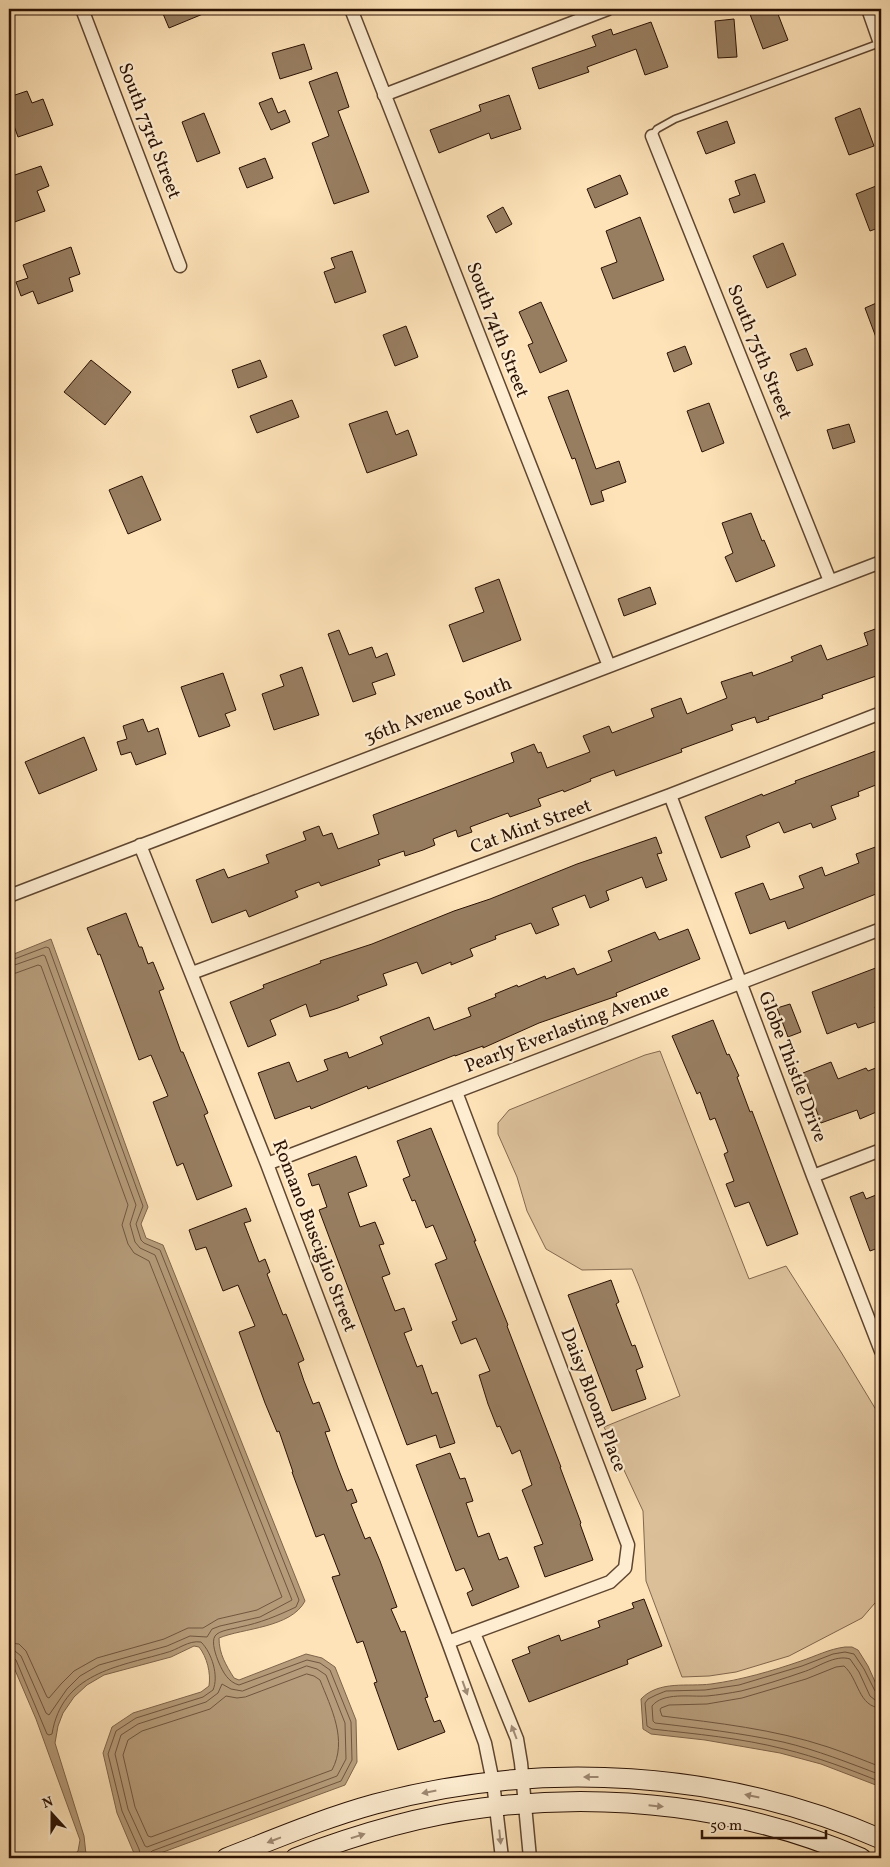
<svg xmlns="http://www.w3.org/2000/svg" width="890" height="1867" viewBox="0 0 890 1867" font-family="Vollkorn,serif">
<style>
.green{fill:#dabf99;stroke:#82684e}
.water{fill:#b69c7a;stroke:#7e644a}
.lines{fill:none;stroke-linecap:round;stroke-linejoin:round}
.shore{stroke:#70563e;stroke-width:1}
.building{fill:#987e61;stroke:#2a1103}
.lane-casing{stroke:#5f4630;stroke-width:9}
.street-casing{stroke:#5f4630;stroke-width:15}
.secondary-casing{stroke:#2a1103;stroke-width:21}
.lane{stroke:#feedd1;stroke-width:6}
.street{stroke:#feedd1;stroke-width:12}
.secondary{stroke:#feedd1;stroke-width:19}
.oneway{fill:#9f8a74}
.labels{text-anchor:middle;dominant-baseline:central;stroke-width:4.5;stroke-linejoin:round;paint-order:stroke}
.street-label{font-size:19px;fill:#2a1103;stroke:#feedd1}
</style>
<rect width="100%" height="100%" fill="#fee3b8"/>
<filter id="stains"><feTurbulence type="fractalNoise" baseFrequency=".004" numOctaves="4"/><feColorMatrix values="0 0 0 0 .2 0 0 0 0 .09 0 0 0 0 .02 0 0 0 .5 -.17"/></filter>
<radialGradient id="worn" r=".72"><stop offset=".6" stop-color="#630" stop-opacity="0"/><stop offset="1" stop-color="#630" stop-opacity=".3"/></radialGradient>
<path class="green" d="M660,1051L749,1279L786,1266L841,1352L881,1418V1596L862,1618L789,1656L736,1672L709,1676L682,1677L646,1581L643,1511L604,1427L680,1396L639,1286L632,1269L582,1270L546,1249L527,1211L517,1177L498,1134V1123L509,1110L645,1055Z"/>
<path class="water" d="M51,939L148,1207L141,1224L146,1238L163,1245L305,1601C291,1628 243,1628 219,1638C219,1654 226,1665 234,1678L239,1680L306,1654L322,1658L335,1667L356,1720L357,1762L345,1785L147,1858H136L117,1813L103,1753L112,1727L133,1713L201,1692L209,1686C211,1673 207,1657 199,1647L194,1646L171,1657L104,1675L87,1685L74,1697L63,1713L58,1726L55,1743L84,1836L86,1854L83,1858H70L78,1851L80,1840L36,1719L9,1656V956Z
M845,1647H852L858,1650L868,1666L881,1695V1787L821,1764L780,1753L705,1740L651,1734L643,1729L641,1699C659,1680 688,1687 711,1684C741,1680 772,1671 801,1661C816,1656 829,1649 845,1647Z"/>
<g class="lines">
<path class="shore" d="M9,961L46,947L49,948L143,1206L136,1224L141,1240L144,1243L160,1250L299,1600L296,1607C277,1616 260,1623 240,1627C234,1629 219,1630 215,1636C211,1642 216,1656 219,1663C223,1672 228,1682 239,1685L307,1660L320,1663L330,1670L351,1722L352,1760L341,1781L152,1851L149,1854L148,1858
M9,967L43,955L45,956L136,1205L130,1224L135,1242L140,1248L155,1255L292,1600L260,1617L220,1626L212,1629L207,1637L190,1636L167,1646L99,1665L80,1676L67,1689L49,1715L46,1713L21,1656L15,1651L9,1650
M9,974L16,973L38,965L41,966L128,1205L122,1225L128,1244L134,1253L149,1261L282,1597L257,1610L218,1619L203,1628H188L164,1639L97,1658L74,1671L61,1684L49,1698L47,1697L26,1651L19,1644L9,1643
M9,1656L13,1657L16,1660L47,1734L49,1735L52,1734C62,1673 117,1667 165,1653C178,1650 188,1640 201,1642C212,1653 219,1676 213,1690L203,1697L136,1718L116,1731L108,1754L122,1811L139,1849L141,1858
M307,1666L317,1669L326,1675L345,1723L346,1759L337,1776L147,1847L145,1846L128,1809L115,1754L121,1735L138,1724L206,1702L218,1693L222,1684L231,1689L242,1691Z
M307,1674L314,1676L320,1680C331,1708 348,1740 332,1770L151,1837L148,1836L135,1807L123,1755L128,1740L142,1731L210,1709L226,1696L237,1698L245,1697Z
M881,1694L875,1691L864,1669L854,1654L845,1652L833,1654L802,1666L739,1685L705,1690L666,1691L656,1695L648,1699L645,1703L647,1726L652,1729C696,1734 741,1738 784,1749C817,1757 849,1769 881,1782
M881,1700H875L870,1696L859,1672L850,1659C835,1654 817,1668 803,1672C783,1679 761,1686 741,1691C730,1693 718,1695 707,1696C690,1697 663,1692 652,1706L653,1721L655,1723C698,1728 741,1733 783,1742C817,1750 849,1763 881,1775
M881,1708C858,1707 859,1679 844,1666L836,1667L806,1679L742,1698L707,1704L669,1705L661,1708L660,1710L662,1716C717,1723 774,1729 828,1747C846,1753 863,1760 881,1767"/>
</g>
<path class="building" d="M161,9H215L169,28Z
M748,9H776L788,40L763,49Z
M734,19L737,57L718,58L715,21Z
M651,22L668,67L645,75L636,49L587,67L589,72L539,89L532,68L596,46L592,36L611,29L613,35Z
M304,44L312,69L280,79L272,53Z
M337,72L349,107L338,111L369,192L334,204L312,143L329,136L309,82Z
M27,91L32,103L43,99L53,125L18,137L9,112V97Z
M509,95L521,129L491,139L489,133L439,153L430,130L481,111L479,105Z
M272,98L278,113L285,110L290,122L271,130L259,103Z
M860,108L874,146L849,155L835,118Z
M204,113L220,153L197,162L182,122Z
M727,121L735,143L706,154L697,132Z
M265,158L273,178L247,188L239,168Z
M41,166L49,186L37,191L45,211L9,224V177Z
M755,174L765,202L734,213L729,199L740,195L735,181Z
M620,175L628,194L595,208L587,189Z
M881,184V227L870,231L856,194Z
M503,207L512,224L496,233L487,216Z
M640,217L664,280L613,299L601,268L617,262L606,231Z
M783,243L796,275L767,288L753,256Z
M71,247L80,274L69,278L73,291L38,304L33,291L21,296L16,282L28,278L23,265Z
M352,251L366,292L335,303L324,272L335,268L331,258Z
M881,301V348H880L865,308Z
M541,302L567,361L540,373L528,345L533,343L519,312Z
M406,326L418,357L395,366L383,335Z
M685,346L692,364L674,372L667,353Z
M806,348L813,365L797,371L790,354Z
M91,360L131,392L105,425L64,392Z
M260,360L267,377L238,388L232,370Z
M568,390L596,469L619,461L626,482L601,491L604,501L591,505L575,458L572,459L548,397Z
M292,400L299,417L257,433L250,416Z
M709,403L724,443L702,452L687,411Z
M387,411L396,435L408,430L417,455L367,473L349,424Z
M849,424L855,442L833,449L827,430Z
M142,476L161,520L128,534L109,490Z
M751,513L762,541L764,540L775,566L736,582L725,557L733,553L722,523Z
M499,579L521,640L463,662L449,625L484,612L475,588Z
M650,587L656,604L624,616L618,599Z
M881,627V676L879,675L822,695L823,698L768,717L769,719L757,723L755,717L731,725L733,730L681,749L682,752L616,776L614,770L590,779L591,781L564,792L563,790L538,799L541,806L510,817L508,813L470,827L472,832L458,837L456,830L433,839L435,845L423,850L405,856L404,851L378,860L380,865L321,886L319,882L295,891L298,897L249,917L246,910L212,923L196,880L224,869L228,878L269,863L266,855L306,840L303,832L319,826L323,836L332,833L338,849L379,834L373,815L514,762L511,753L534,744L538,753L541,752L547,768L590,752L583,736L609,726L612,733L654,717L651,709L681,698L687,714L727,698L721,682L752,672L753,676L793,661L791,657L821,645L827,660L868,645L864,633Z
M339,630L349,655L372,647L376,658L387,653L395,675L372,683L376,694L353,702L328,634Z
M302,667L319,715L274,730L262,694L284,686L280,675Z
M223,673L236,710L225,714L230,726L199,737L181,687Z
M143,719L148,732L158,728L166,754L136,765L131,752L121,755L117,742L127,739L123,726Z
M84,737L97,770L39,794L25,762Z
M881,749V783L858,792L859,796L831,806L836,819L813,828L811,823L784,833L779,822L746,836L750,847L721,858L705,817L762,794L763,796L796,783L795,781Z
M656,837L662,853L657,854L667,880L646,888L642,877L606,891L609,900L590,908L585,895L552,908L559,925L536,934L531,923L495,936L496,939L470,949L473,956L451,965V962L422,974L417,962L383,974L387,985L357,996L359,1000L338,1008L310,1017L306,1004L270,1020L276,1035L248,1047L230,1002L264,988L263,985L321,963L320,961L372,944L454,911L490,899L577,864Z
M881,845V892L788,929L785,921L750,934L735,893L763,883L770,900L804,888L799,876L822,867L825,876L859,863L856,854Z
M126,913L139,947H142L148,964L153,962L164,989L159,991L181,1052H183L208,1113L204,1115L232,1186L197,1200L183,1163L177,1166L153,1102L168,1096L151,1055L139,1060L100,954L98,955L87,928Z
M688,929L700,959L616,993L617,996L539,1023L483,1048V1046L455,1056V1055L368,1089L367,1086L311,1109L310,1106L275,1119L258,1073L289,1062L297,1082L328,1070L324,1060L347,1052L349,1058L383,1044L380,1037L429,1017L434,1030L471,1016L468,1008L496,997L495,994L517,985L518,987L545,976L546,979L574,968L577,975L612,961L608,951L655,932L659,940Z
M881,966V1004L875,1007L880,1020L858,1028L856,1023L827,1034L812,992Z
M790,1004L801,1032L788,1037L777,1008Z
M713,1020L727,1055L729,1054L739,1076L737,1077L750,1112L752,1111L798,1234L767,1246L749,1202L735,1207L726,1184L734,1181L724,1154L728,1152L715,1118L710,1120L700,1092L697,1094L672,1036Z
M831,1062L838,1079L866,1068L868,1071L881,1066V1110L860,1119L857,1110L821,1123L803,1073Z
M431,1128L476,1241H474L508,1325L507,1326L561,1467H560L581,1523L580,1524L593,1560L545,1577L534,1547L543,1544L522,1490L532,1485L520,1450L512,1454L500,1426L497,1427L488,1404L479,1375L490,1371L476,1338L461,1344L452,1322L457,1320L435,1264L447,1259L433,1225L426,1228L415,1200L412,1201L403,1179L410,1176L397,1141Z
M356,1156L367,1186L348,1193L360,1227L375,1222L384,1244L379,1245L390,1274L382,1277L395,1311L404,1308L412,1330L404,1333L417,1367L422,1365L432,1394L437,1392L455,1443L440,1448L436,1435L407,1445L319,1210L327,1207L319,1184L312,1186L308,1174Z
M863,1192L866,1199L881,1193V1247L870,1251L850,1197Z
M246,1208L251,1221L244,1223L259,1262L265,1259L270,1272L267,1274L283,1315L286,1314L304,1360L298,1363L304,1381L313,1404L319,1402L330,1431L325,1432L338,1468L347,1491L352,1489L357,1502L351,1504L365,1539L370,1537L380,1561L397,1607L391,1609L401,1632L405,1631L428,1697L425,1698L434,1722L440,1720L445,1732L398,1750L374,1683L377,1682L363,1641L357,1643L332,1577L340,1575L324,1534L316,1537L292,1472H293L279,1431L277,1432L265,1403L239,1332L255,1326L238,1285L223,1291L206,1247L196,1250L189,1230Z
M611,1280L619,1302L616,1304L632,1346L635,1345L643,1367L636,1370L646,1399L612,1411L568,1295Z
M450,1453L460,1479L465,1478L473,1501L466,1503L478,1537L489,1533L499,1560L507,1557L519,1587L472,1606L467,1593L473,1590L464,1568L456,1571L416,1465Z
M644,1599L662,1646L627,1660L628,1664L529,1702L512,1660L530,1653L528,1647L559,1635L561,1641L600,1627L598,1621L634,1608L632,1603Z"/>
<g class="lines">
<defs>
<path id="lane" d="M652,136L657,129L675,119L880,43"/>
<path id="street" d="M82,9L180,266
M351,9L609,666
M868,9L881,46
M384,95L608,9
M652,136L830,581
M670,795L813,1176L881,1351
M140,845L267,1164L448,1642L485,1743L493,1782L502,1858
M9,896L881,562
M192,973L670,795L881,713
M267,1164L881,929
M813,1176L881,1150
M474,1633L517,1739L521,1763L530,1858
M448,1642L610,1582L625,1568L628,1545L456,1092"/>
<path id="secondary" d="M226,1858C275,1839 324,1818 375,1804C541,1759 723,1770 881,1839
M295,1858C355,1835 418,1816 482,1808C609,1791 744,1807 861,1858"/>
</defs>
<use href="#lane" class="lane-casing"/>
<use href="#street" class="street-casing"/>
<use href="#secondary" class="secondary-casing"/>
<use href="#lane" class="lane"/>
<use href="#street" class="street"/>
<use href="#secondary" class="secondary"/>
</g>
<defs><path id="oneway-solid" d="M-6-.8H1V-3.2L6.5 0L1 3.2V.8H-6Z" transform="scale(1.25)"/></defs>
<g class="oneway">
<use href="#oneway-solid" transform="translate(465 1688) rotate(70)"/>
<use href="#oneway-solid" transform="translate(514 1732) rotate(-111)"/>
<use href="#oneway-solid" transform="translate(591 1777) rotate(-180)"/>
<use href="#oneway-solid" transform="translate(429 1792) rotate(169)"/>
<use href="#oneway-solid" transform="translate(752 1796) rotate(-168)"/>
<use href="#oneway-solid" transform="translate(656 1806) rotate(6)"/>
<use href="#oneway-solid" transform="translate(358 1836) rotate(-17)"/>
<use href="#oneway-solid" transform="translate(500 1837) rotate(84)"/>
<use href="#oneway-solid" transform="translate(274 1840) rotate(159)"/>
</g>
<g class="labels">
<g class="street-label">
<text transform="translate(149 131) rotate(69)">South 73rd Street</text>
<text transform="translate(497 330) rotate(69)">South 74th Street</text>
<text transform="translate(759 352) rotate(68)">South 75th Street</text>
<text transform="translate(438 711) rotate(-21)">36th Avenue South</text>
<text transform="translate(531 827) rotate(-20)">Cat Mint Street</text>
<text transform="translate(567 1029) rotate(-21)">Pearly Everlasting Avenue</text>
<text transform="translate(792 1067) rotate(69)">Globe Thistle Drive</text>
<text transform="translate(314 1236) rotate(69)">Romano Busciglio Street</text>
<text transform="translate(593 1400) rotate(69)">Daisy Bloom Place</text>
</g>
</g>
<rect width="890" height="1867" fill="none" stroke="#fee3b8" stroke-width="30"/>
<rect x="10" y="10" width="870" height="1847" fill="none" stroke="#2a1103" stroke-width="2.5"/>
<rect x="15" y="15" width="860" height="1837" fill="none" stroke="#2a1103"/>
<g transform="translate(52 1814) rotate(339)" stroke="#feedd1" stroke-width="4" paint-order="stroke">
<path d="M0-4L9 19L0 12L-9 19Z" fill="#2a1103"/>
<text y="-8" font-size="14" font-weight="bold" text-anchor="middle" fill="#2a1103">N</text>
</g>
<path d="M702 1830v8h124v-8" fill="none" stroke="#2a1103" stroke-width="2.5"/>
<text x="710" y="1830" font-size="15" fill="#2a1103" stroke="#feedd1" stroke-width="4" paint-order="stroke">50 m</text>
<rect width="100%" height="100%" filter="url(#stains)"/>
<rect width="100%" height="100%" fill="url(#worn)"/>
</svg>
